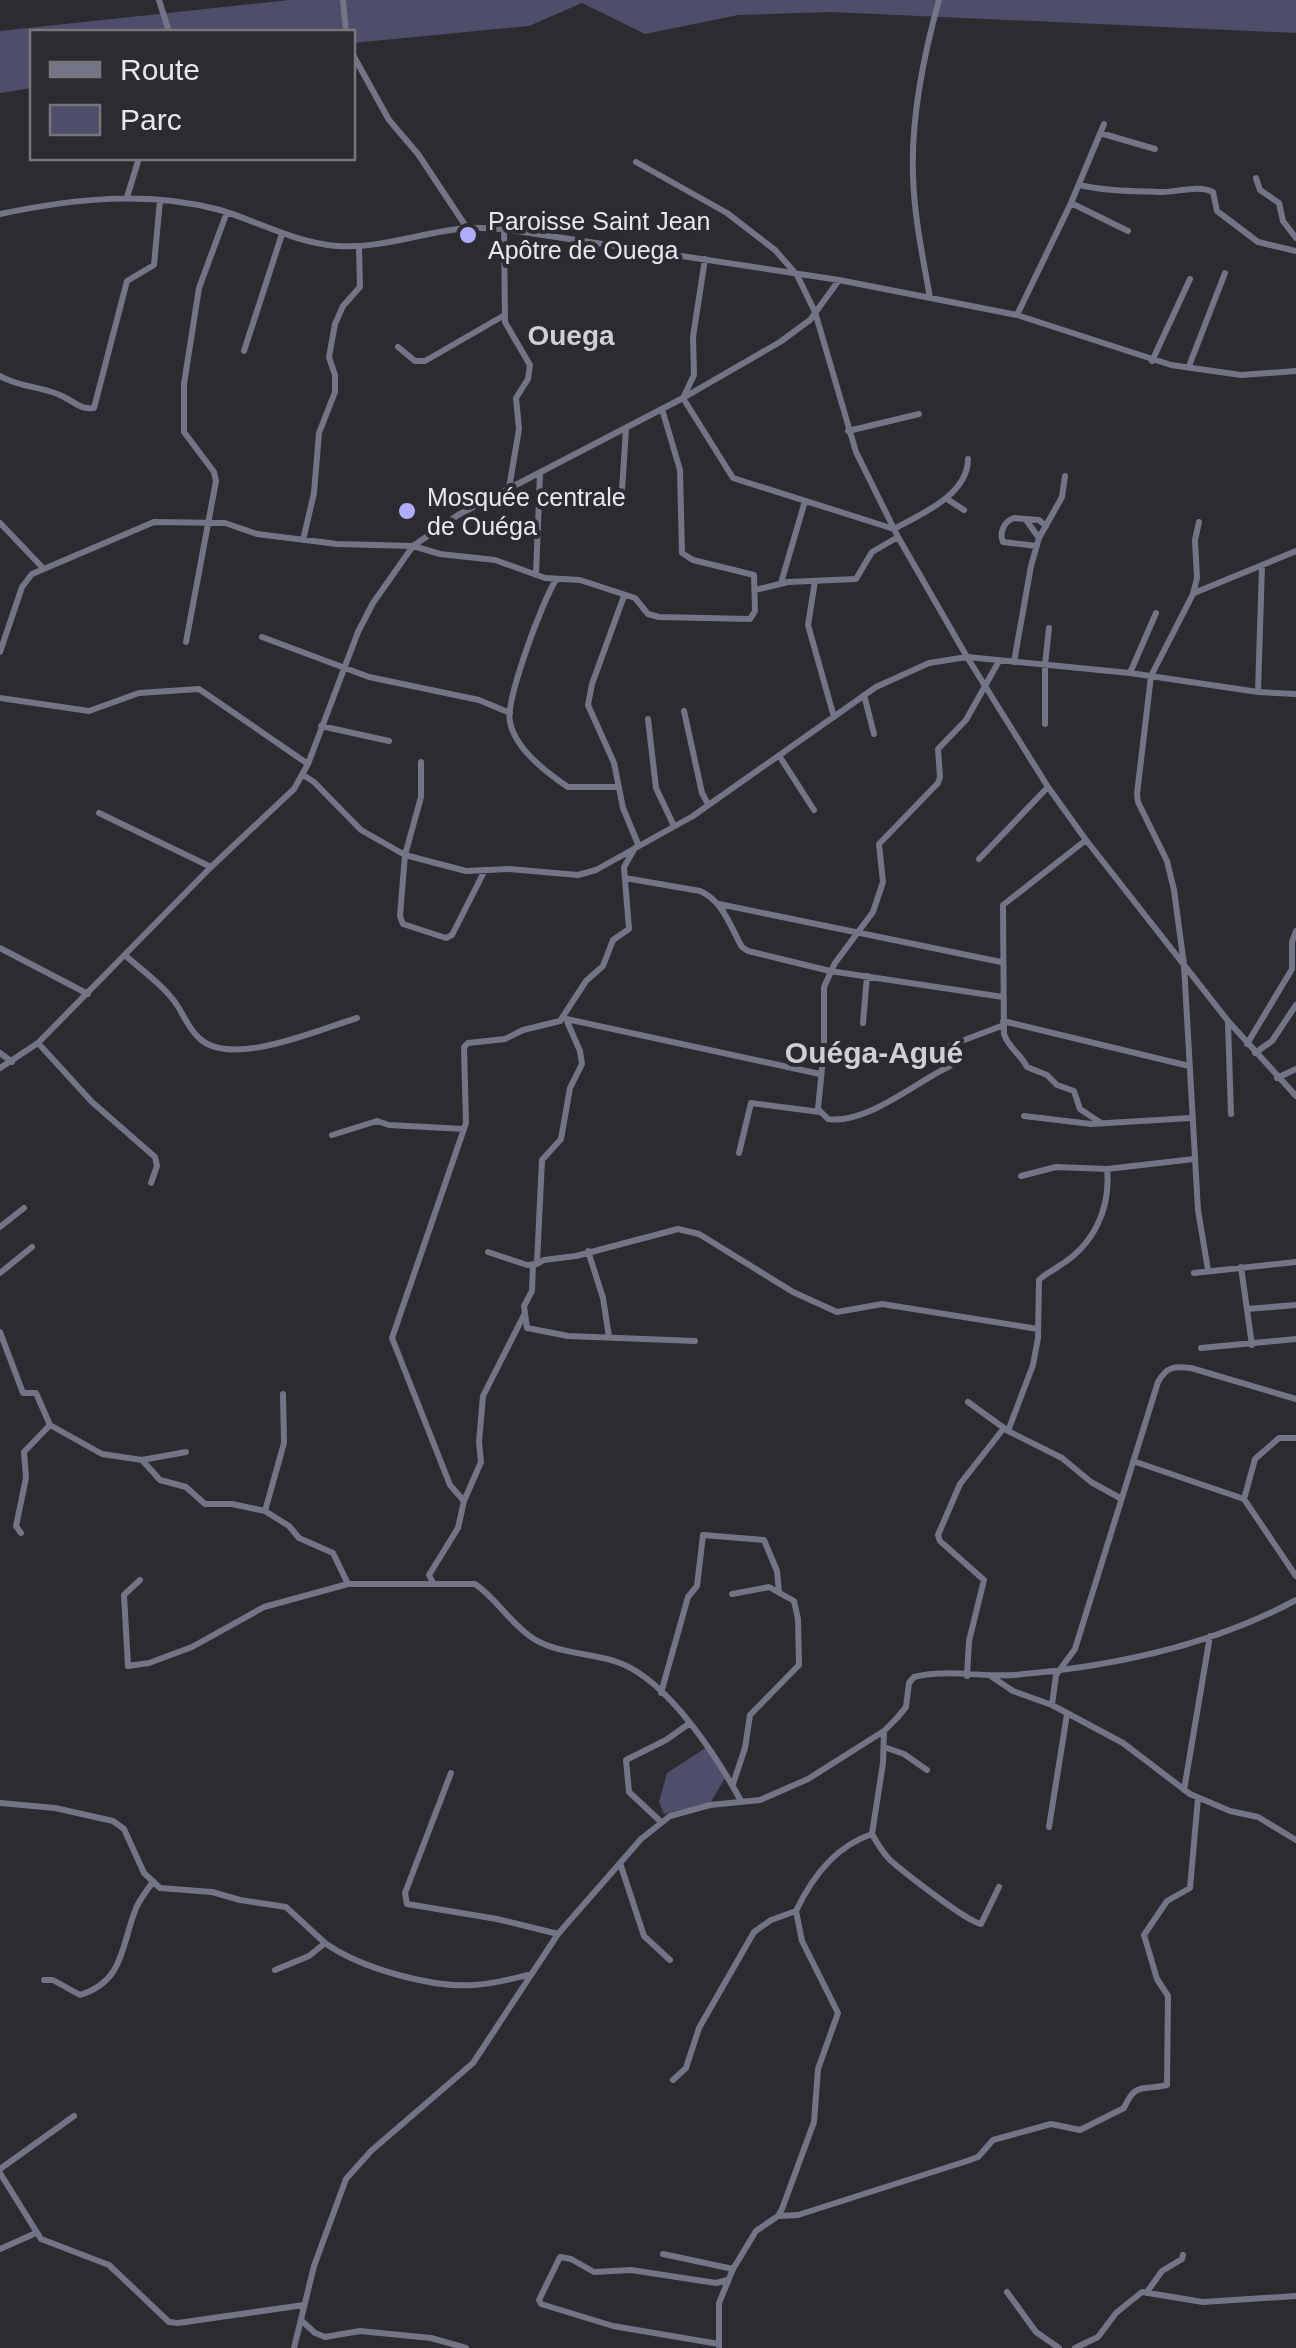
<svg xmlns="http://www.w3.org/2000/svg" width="1296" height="2348" viewBox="0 0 1296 2348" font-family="Helvetica,sans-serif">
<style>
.green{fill:#4e4d6a}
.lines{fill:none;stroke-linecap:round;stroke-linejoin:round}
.street{stroke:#747487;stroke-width:6}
.poi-dot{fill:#b0aefa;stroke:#2b2b30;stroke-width:4}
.labels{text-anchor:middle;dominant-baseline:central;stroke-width:8;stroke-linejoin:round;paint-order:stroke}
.poi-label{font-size:25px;fill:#e8e8eb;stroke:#2b2b30;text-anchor:start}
.neighbourhood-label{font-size:28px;font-weight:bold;fill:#cfd0d5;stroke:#2b2b30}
.quarter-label{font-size:30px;font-weight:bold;fill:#cfd0d5;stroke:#2b2b30}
</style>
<rect width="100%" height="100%" fill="#2b2b30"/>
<path class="green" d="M289,0H1296V33L831,12L738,15L645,34L582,3L529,26L353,43L352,32H32V88L0,93V31Z
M707,1747L725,1778L711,1802L664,1814L659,1802L667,1773Z"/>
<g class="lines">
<path class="street" d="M159,0L169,32
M343,0L346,32
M352,53L389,120L418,154L467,228
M1100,133L1155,149
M636,162L727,213L775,250L797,275L815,312L856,452L898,537L967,657L1048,787L1086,840L1228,1021L1296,1096
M1256,178L1260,190L1279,203L1283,221L1296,238
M1079,185C1106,191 1132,191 1159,192C1176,193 1198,184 1213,192L1217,211L1258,242L1296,251
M127,197L139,158
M1071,203L1128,231
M0,214C72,199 148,190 220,210C260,222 295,243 337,246C381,249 423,232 466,228C478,227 491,229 504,229L839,280L1017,315L1171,365L1241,375L1296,371
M504,229L505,322L530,365L528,379L516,398L519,429L509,488
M705,259L693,337L694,375L683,398L733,478L894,529C921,514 968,495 968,459
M930,298C923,258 914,216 913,175C911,119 924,54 939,0
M1017,315L1071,203L1104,124
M398,347L415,361H425L503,316
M244,351L282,234
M1152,361L1190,279
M1189,366L1225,273
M0,376C20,388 44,386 64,397C76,403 82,410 94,408L127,281L154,265L160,200
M848,431L919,414
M622,490L626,429
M947,499L964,510
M1026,520L1039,538
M1199,522L1195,540L1197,578L1193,594L1151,676L1137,794L1138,802L1167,861L1174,890L1184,965L1198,1210L1208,1270
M0,523L42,567
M303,540L314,493L319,433L335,392V375L329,357L335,324L343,306L360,287L359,246
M1037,546L1003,542C999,533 1004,521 1014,518L1039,520L1046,526
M536,575L540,474
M556,580C543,599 505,701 510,722C515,748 547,773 568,787H618
M815,581L808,625L834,717
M781,583L805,501
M755,590L788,582L856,579L872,552L898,537
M1194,593L1296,551
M624,596L592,684L588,705L614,763L623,808L638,844
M262,637L369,677L479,700L510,713
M186,642L216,481L214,472L184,432V384L199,288L227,212
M0,652L22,587L32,574L154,522L225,523L257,534L337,544L413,546L440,554L495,560L545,578L580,580L635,598L648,614L659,617L750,619L755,611L754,575L693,560L682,553L680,470L662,409
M999,661L966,720L938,749L940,777L938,783L879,844L883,882L873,912L835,963L824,987V1048L818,1109L828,1119C866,1125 916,1082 950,1066L951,1045L1004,1025
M1014,662L1031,566L1039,538L1062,497L1065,476
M1130,673L1156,613
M1258,692L1262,566
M864,695L874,734
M0,698L89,711L139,693L199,689L308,764
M684,711L702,793L708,804
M648,719L656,788L674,826
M1045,724V665L1049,628
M321,726L389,741
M780,757L814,810
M421,762V797L405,855L400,916L403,924L446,938L452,935L485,870
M303,775L314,782L361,830L405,855L466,871L509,869L578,875L596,870L693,816L876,687L929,663L967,657L1130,673L1258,692L1296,694
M99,813L211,867
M1086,840L1003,905L1004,1034C1009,1049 1021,1054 1027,1067L1047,1075L1057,1085L1074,1091L1080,1109L1101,1123
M979,859L1048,787
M625,878L700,891C723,901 730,926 742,947L748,951L830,971L1003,997
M719,904L1001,962
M0,948L88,994
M126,956C144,972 164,986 177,1005C184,1016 189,1029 199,1038C231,1069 320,1029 357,1018
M562,1018L820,1074
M1003,1021L1189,1066
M863,1023L867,976
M1228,1023L1231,1114
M38,1043L92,1102L155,1157L157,1166L151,1183
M1247,1044L1292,969V942L1296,931
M0,1053L12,1062
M1255,1053L1272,1041L1296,1005
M0,1068L38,1043L211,867L294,789L308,764L358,632L373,603L413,546L458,515L683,398L780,342L810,320L839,280
M1277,1078L1296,1069
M1024,1116L1091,1124L1191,1118
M332,1135L377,1121L389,1125L464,1129
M739,1153L751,1103L820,1112
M1021,1176L1056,1167L1107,1169L1194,1159
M0,1227L24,1208
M588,1251L603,1298L609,1337
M488,1252L527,1265L537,1264L544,1260L576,1256L678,1229L699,1234L793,1292L837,1312L882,1304L1038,1329
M537,1263L542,1160L561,1139L570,1088L582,1064L580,1051L566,1019
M533,1264L532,1291L524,1306L527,1328L568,1336L695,1341
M1241,1267L1252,1345
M0,1273L32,1247
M1194,1273L1296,1262
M1247,1309L1296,1305
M0,1332L23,1393H36L50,1425L102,1454L142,1460
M1201,1348L1296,1339
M968,1402L1008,1431L1062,1458L1091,1482L1120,1498
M1008,1431L1033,1365L1038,1338L1039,1280C1046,1273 1051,1272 1059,1266C1094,1245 1111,1208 1107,1169
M1296,1438H1279L1255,1459L1244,1499L1296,1576
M186,1452L142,1460L160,1480L186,1487L205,1504H232L265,1511L289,1526L299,1538L333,1553L348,1584H475C496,1598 509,1622 531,1637C557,1655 591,1652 620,1663C669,1682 717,1757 741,1801
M1133,1461L1244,1499
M464,1501L450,1485L392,1338L466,1123L464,1047L468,1043L505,1039L523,1030L560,1021L586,981L603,966L613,940L629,929L624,867L635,848
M265,1511L284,1443L283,1394
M21,1533L16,1526L26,1478L24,1452L50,1425
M140,1580L124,1595L128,1666L149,1663L192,1647L264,1607L348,1584
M432,1581L429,1575L458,1528L464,1501L481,1462L479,1442L483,1396L524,1315
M732,1594L769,1587L794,1601L798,1619L799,1665L750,1715L745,1748L733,1784
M967,1676L969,1641L984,1580L940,1541L938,1535L960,1484L1004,1428
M992,1677L1013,1691L1052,1705L1123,1743L1190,1794L1230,1811L1258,1817L1296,1840
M661,1693L688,1597L697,1586L703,1535L764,1540L777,1571L779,1592
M1052,1705L1056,1675L1075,1649L1158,1382C1167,1366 1175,1366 1191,1368L1296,1399
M884,1747L904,1754L927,1770
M451,1773L405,1893L407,1904L497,1919L558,1934
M1184,1790L1210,1636
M0,1803L55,1808L113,1821L124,1829L144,1873L160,1888L212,1892L240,1900L286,1907L325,1943L309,1956L275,1970
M660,1821L629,1792L626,1760L666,1740L690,1723
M1049,1827L1067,1714
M872,1834C877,1843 882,1852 890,1860C905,1873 966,1921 981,1924L999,1887
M620,1863L644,1936L670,1960
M325,1943C360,1968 431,1988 474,1985C493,1984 511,1979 528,1975
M44,1980H53L80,1995C124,1981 121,1947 135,1911C138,1901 146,1892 152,1883
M673,2080L686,2068L699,2028L754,1932L771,1920L796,1911
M0,2169L74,2116
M0,2173L41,2239L109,2265L169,2322L178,2323L304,2305
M778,2216L798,2215L967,2161L978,2157L993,2140L1051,2124L1080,2130L1124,2108C1136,2081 1143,2091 1167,2085L1168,1996L1157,1979L1144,1935L1167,1901L1190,1888L1198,1798
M0,2249L36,2233
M663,2254L733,2269
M1007,2292L1036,2332L1059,2348
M1147,2292L1162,2271L1182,2259L1183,2255
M302,2321L315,2333L325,2337L360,2331L431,2338L466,2348
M719,2344L613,2326L541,2304L539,2300L560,2257L571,2259L594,2272L631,2270L716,2283L727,2280
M294,2348L314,2266L346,2179L371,2151L473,2063L558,1934L641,1839L670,1816L710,1805L760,1800L808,1779L884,1731L897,1718L906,1707L909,1683L914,1677C942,1669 984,1677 1014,1675C1110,1667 1211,1646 1296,1600
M719,2348V2303L733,2269L756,2231L778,2216L782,2209L814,2122L818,2069L838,2013L802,1941L796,1911C812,1877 836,1846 872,1834L883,1763L884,1731
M1075,2348L1098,2337L1116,2313L1142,2292L1203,2302L1296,2296"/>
</g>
<g class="poi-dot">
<circle cx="468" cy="235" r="10"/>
<circle cx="407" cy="511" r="10"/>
</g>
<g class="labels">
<g class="poi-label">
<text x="488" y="221">Paroisse Saint Jean<tspan x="488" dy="29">Apôtre de Ouega</tspan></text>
<text x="427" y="497">Mosquée centrale<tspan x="427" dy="29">de Ouéga</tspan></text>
</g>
<g class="neighbourhood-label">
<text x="571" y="335">Ouega</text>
</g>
<g class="quarter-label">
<text x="874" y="1052">Ouéga-Agué</text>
</g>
</g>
<rect x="30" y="30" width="325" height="130" fill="#2b2b30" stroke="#77777b" stroke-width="2.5"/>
<rect x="50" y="62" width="50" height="15" fill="#747487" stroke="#77777b" stroke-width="2.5"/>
<text x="120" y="80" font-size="30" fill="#e8e8eb">Route</text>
<rect x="50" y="105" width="50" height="30" fill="#4e4d6a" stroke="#77777b" stroke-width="2.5"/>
<text x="120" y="130" font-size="30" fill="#e8e8eb">Parc</text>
</svg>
